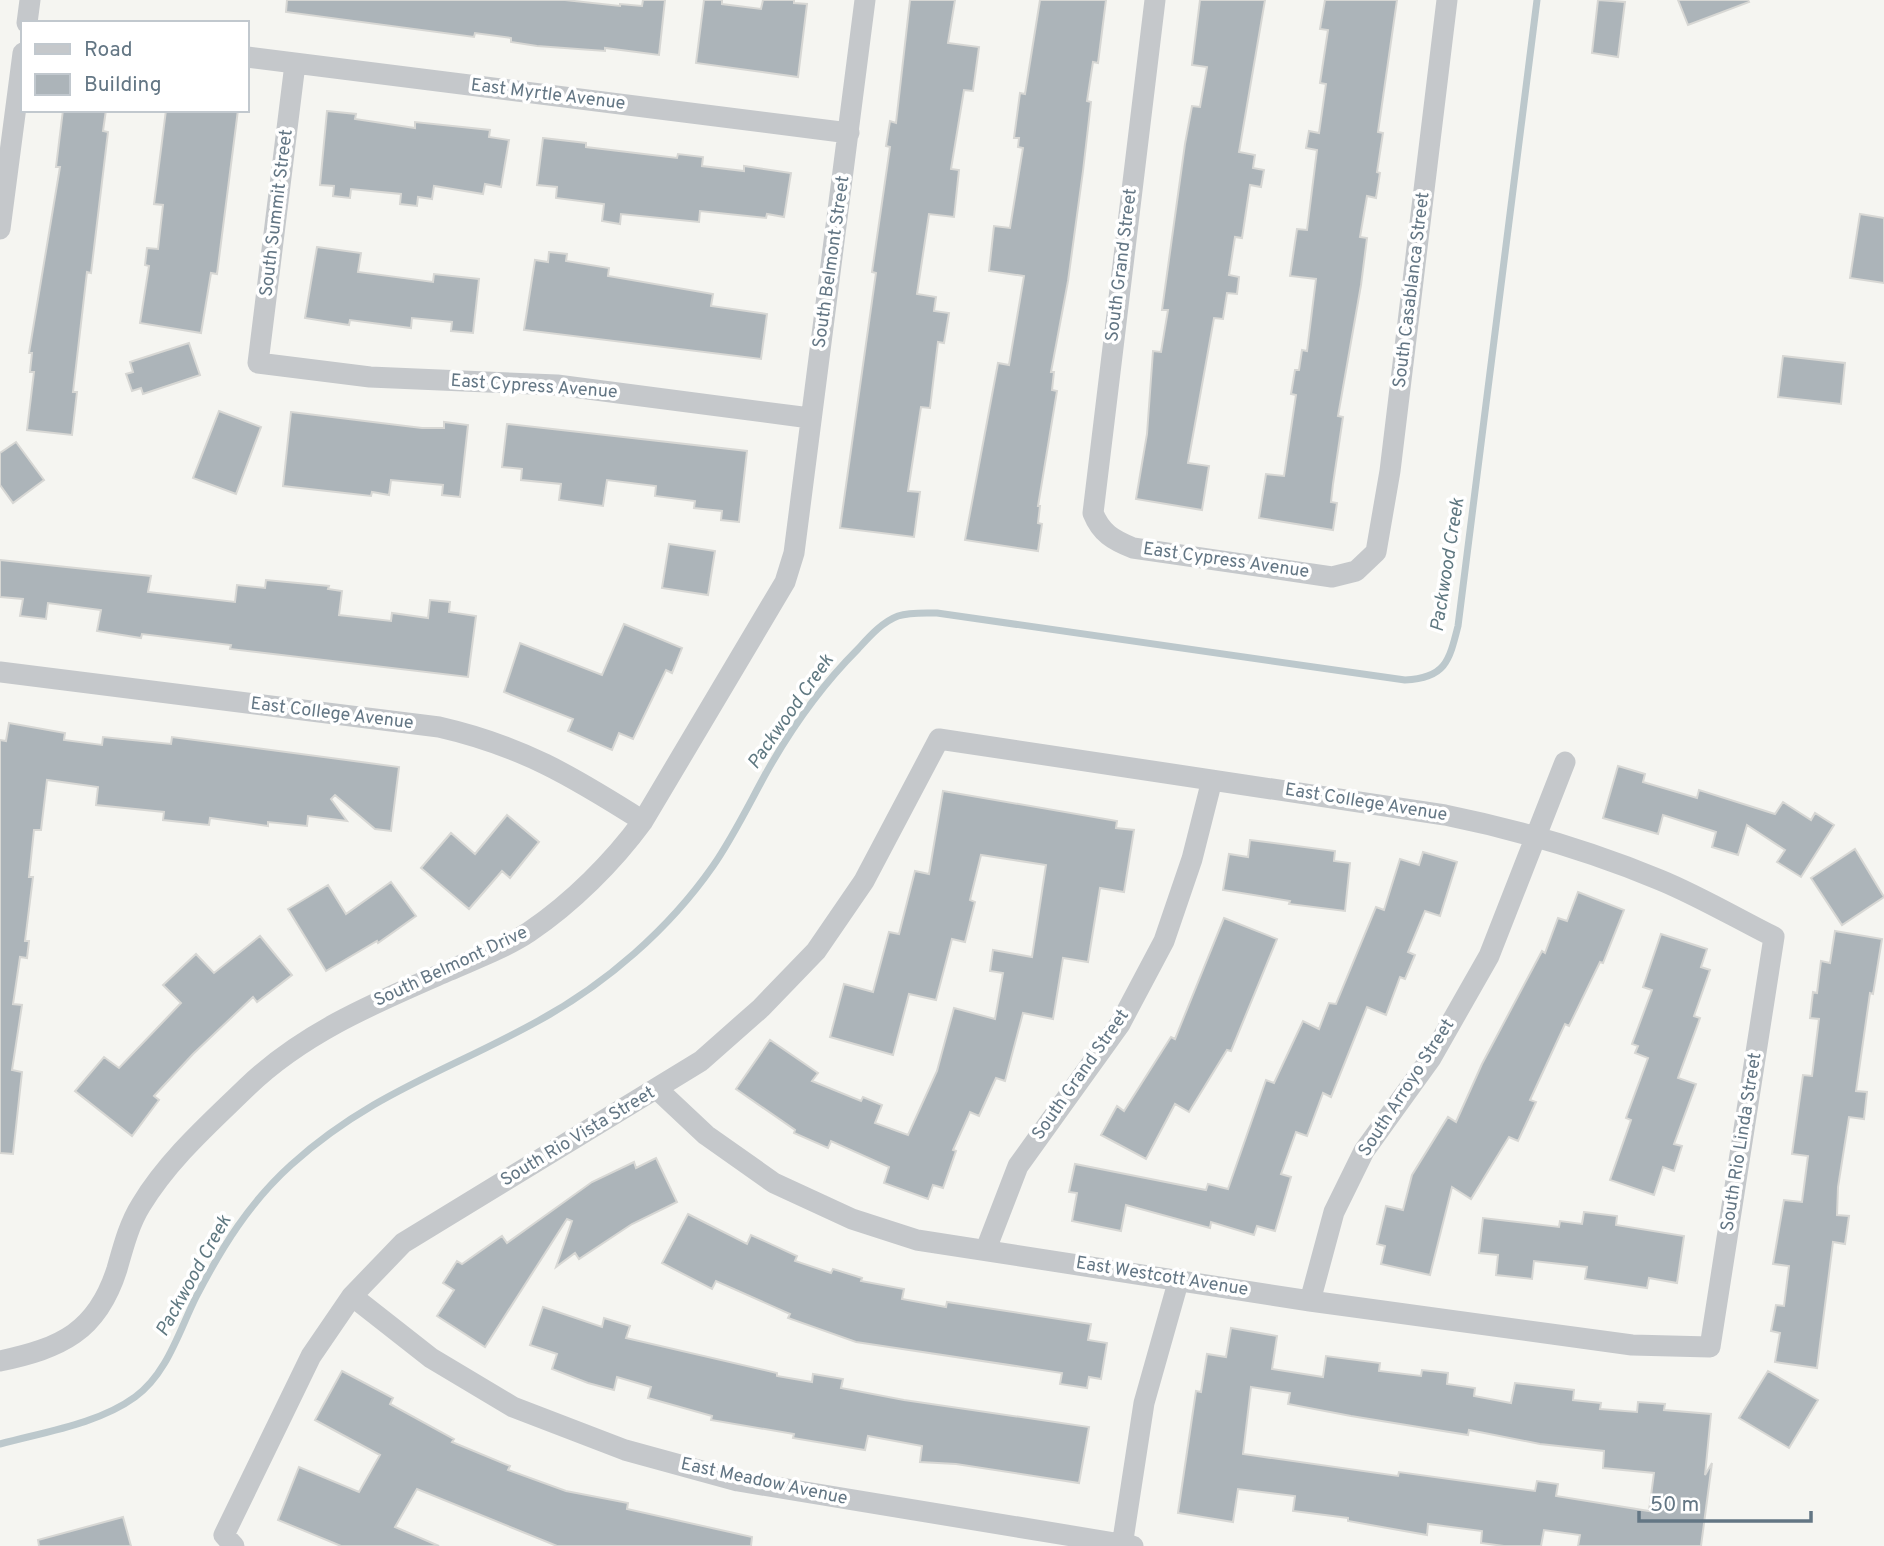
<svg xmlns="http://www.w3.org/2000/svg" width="1884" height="1546" viewBox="0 0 1884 1546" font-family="Overpass,sans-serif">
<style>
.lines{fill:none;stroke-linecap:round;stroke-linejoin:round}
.stream{stroke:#bcc8cc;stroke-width:7}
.building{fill:#acb4b9;stroke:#d7d7d4;stroke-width:2;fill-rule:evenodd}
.minor{stroke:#c5c8cb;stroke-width:21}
.labels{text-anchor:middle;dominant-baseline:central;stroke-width:7;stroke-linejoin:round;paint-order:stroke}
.street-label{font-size:18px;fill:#637684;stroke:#fff}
.water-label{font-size:19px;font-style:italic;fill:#5f7881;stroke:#fff}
</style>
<rect width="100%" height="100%" fill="#f5f5f1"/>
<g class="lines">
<path class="stream" d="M0,1444C44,1432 98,1424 135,1397C167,1374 179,1331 196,1297C222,1247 249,1203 291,1165C371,1093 448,1071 538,1021C606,984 669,929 713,866C733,837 748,806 765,775C790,730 822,685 858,649C869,637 882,622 898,616C910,612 924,613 937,613L1405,680C1445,678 1449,662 1458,626L1537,0"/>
</g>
<path class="building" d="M287,0H565L620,6V4L642,6L643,0H665L659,55L605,48V51L537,46L511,42V38L475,33L474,37L286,12Z
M704,0H722V4L761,9L763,0H794V3L807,4L798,77L696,63Z
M910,0H955L948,43L979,47L973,91L964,90L951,169L959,170L954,217L929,214L917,294L936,297L934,311L949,313L944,343L938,342L930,408L921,407L908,491L920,492L914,537L840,528L876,273L872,272L890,147L886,146L890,121L896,123Z
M1040,0H1106L1098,63L1093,62L1087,101L1091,102L1083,171L1068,281L1051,372H1054L1052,390L1057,391L1038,506H1040L1038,523L1042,524L1038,551L965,540L998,363L1009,365L1024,276L989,271L994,226L1010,228L1023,148L1018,147L1019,138H1014L1020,93L1025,94Z
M1200,0H1265L1239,152L1255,155L1253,168L1264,170L1261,187L1250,185L1242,238L1235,237L1229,275L1239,277L1237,294L1227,293L1223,319L1214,318L1188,463L1209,466L1202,510L1136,499L1147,434L1153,351L1161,352L1168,310H1162L1185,144L1192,106L1200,107L1207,67L1192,65Z
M1325,0H1397L1378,132L1383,133L1377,172L1380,173L1376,198L1367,196L1360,237L1367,238L1361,285L1338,416L1343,417L1333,484L1331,502L1337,503L1333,530L1259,518L1266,474L1284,476L1296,395L1291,394L1295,370H1299L1302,350L1307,351L1316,279L1290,276L1297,229L1307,230L1317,150L1306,148L1309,131L1319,133L1326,84L1320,83L1328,30L1320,29Z
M1598,0L1625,2L1618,57L1592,53Z
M1678,0H1748L1749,2L1688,25Z
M63,110H106L103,131L108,132L91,273L87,272L73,392H77L72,435L27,430L34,372H30L32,353H29L60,167H56Z
M166,110H238L217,274L211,273L201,333L140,323L149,266L145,265L147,248L158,249L163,205L154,204Z
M327,111L356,114L355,119L415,128V122L490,130L489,137L509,140L501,187L485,184L483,194L434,186L432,199L418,197L417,206L400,204L401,194L351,189L350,198L333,196L334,186L320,185Z
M543,138L586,143V147L677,158L678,154L703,157L702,166L744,171V166L791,173L784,217L767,214L766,218L700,211L699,222L621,214L620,224L602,221L604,204L556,198L557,187L537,185Z
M1860,214L1884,218V283L1850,278Z
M317,247L361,253L358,272L433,282L434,274L479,279L473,333L451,331L452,322L412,318L411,328L350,320L349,325L305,318Z
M549,252L567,254L566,261L609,268L608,276L713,294L711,306L767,314L761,359L524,330L535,260L548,262Z
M189,343L200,375L143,394L141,388L132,391L126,374L133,372L130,362Z
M1783,356L1845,363L1841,404L1778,397Z
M219,411L261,427L236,494L193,478Z
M291,412L422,428H444V422L468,425L460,497L442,495L443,485L391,480L389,495L372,492L371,496L283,486Z
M507,424L747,451L739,522L721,520L722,511L694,508L695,501L655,496L656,486L607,480L603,506L559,500L561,484L521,480L522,469L502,467Z
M16,442L44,480L13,503L0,485V453Z
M669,544L715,551L708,595L662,588Z
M0,560L151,576L148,592L235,602L237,585L265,588L266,580L329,586L328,589L342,591L339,615L391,621L392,613L428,618L430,600L450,602L449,612L476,616L468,677L230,649L231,645L142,634L141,638L97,631L101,610L48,603L46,619L20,616L23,599L0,597Z
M624,624L682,648L672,673L666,670L633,739L619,733L612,750L568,731L573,719L504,692L520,643L602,675Z
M9,723L65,733L64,740L102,745L103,737L171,744L172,737L399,767L391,831L375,829L335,795L331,799L347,821L308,816L307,826L268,822V826L210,818L209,825L163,820L164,812L96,805L98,787L47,780L41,830H34L29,877H33L25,941H29L27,958L20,957L13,1004L22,1005L12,1070L22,1072L13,1154L0,1153V740L6,741Z
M1618,766L1645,774L1643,782L1697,798L1699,790L1775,814L1783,802L1811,820L1815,813L1834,825L1801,877L1777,862L1785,850L1747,825L1738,855L1712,847L1716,832L1663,815L1658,834L1603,818Z
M943,791L1117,821L1116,828L1134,830L1124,892L1100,888L1088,962L1063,958L1053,1019L1023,1013L1005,1081L996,1078L979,1116L970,1112L953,1150L956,1151L943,1188L933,1185L928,1199L884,1183L889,1167L831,1141L828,1148L794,1133L795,1130L736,1089L770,1040L818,1073L812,1081L861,1101L863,1097L882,1105L875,1123L908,1135L937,1071L954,1008L995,1019L1003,973L990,971L993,950L1032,957L1046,865L981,855L970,900L975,902L965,942L952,939L936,1000L909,994L893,1055L830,1037L844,984L873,992L889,932L899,934L915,871L929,874Z
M507,815L539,842L510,878L502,871L469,909L421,868L451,833L475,854Z
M1250,840L1335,851L1334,861L1350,863L1345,911L1289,904L1290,901L1223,890L1229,854L1248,857Z
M1855,849L1884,897L1842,925L1811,878Z
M1423,852L1457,862L1440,916L1425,911L1408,952L1415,955L1405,979L1400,977L1386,1015L1367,1007L1331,1097L1323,1093L1307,1136L1296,1132L1281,1174L1291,1177L1275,1231L1257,1226L1254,1235L1211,1222L1210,1228L1126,1205L1121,1231L1072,1221L1077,1193L1069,1192L1075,1164L1206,1190L1208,1184L1228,1189L1266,1080L1274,1083L1303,1021L1319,1029L1329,1003L1336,1004L1376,907L1384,910L1400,859L1419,865Z
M391,882L416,916L378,943L377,941L326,971L288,909L328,885L346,914Z
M1578,892L1624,910L1603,963L1600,962L1569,1026L1565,1024L1530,1100L1536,1102L1518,1141L1509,1137L1471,1199L1452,1187L1430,1275L1381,1264L1385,1246L1377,1244L1386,1206L1403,1210L1412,1175L1448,1117L1456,1122L1482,1064L1542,951L1545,953L1558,918L1567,921Z
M1224,918L1277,939L1231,1051L1227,1050L1189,1112L1175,1104L1146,1159L1101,1135L1117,1106L1124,1111L1171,1037L1175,1039Z
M1835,931L1882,939L1873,994L1870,993L1856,1091L1867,1092L1864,1119L1849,1117L1838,1187L1837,1215L1849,1216L1845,1244L1833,1242L1817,1368L1775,1362L1780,1333L1771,1331L1776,1305L1784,1306L1789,1266L1773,1264L1784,1200L1802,1202L1808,1156L1792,1154L1803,1075L1812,1076L1819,1019L1810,1018L1813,992L1817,993L1821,961L1830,963Z
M1661,934L1707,949L1701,967L1710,970L1694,1016L1700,1018L1678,1078L1696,1084L1674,1144L1682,1146L1674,1171L1663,1167L1654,1195L1610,1180L1631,1120L1626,1118L1648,1058L1635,1053L1638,1046L1632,1044L1652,990L1643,987Z
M260,936L292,975L257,1002L253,997L193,1054L154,1096L159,1100L132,1136L75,1091L104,1057L119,1068L181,1003L163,985L196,954L214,973Z
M656,1158L677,1202L632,1224L579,1259L575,1253L556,1267L572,1221L567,1219L485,1347L437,1316L454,1290L443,1283L457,1261L462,1264L502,1236L507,1243L592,1182L634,1162L636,1168Z
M1584,1212L1617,1216L1616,1225L1684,1236L1677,1283L1649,1278L1647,1288L1585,1279L1587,1267L1534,1261L1532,1279L1496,1275L1498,1255L1479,1253L1483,1218L1559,1227L1560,1221L1582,1224Z
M688,1214L747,1244L751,1235L797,1256L795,1261L831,1273L833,1269L862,1278L861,1281L904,1289L902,1299L946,1307L947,1302L1091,1324L1088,1340L1107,1343L1101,1379L1089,1377L1087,1388L1060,1384L1062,1373L856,1342L788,1318L790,1314L716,1281L712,1289L662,1263Z
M543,1307L602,1327L604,1318L630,1326L626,1338L777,1373V1376L812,1382L813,1374L843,1379L841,1388L904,1400L1089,1427L1079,1483L956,1464L920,1462L922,1446L868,1436L865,1450L793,1438L794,1434L711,1420L712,1416L648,1398L651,1387L617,1377L614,1390L588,1383L552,1369L557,1354L530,1345Z
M1231,1328L1277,1336L1272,1369L1323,1377L1326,1356L1380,1363L1379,1371L1421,1376L1422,1370L1448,1373L1447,1384L1475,1388L1474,1396L1511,1403L1515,1383L1574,1390L1573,1400L1601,1403L1600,1409L1637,1412L1638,1402L1665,1404L1664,1410L1711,1414L1705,1475L1712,1463L1701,1546H1578L1580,1535L1544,1530L1541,1546H1504L1481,1543L1482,1531L1428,1524L1427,1535L1348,1521V1518L1293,1511L1295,1496L1238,1489L1233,1522L1178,1513L1196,1391L1201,1392L1207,1354L1226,1357ZM1251,1387L1290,1393L1288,1404L1351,1416L1468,1435L1469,1430L1540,1444L1604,1451L1603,1468L1654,1473L1649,1511L1556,1496L1558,1484L1537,1481L1535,1491L1399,1472L1398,1476L1243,1454Z
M342,1371L393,1398L390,1404L454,1439L452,1442L510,1466L508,1470L566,1491L628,1503L627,1509L752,1537L751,1546H557L417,1489L395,1527L439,1546H341L278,1520L299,1467L359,1492L380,1455L315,1420Z
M1768,1371L1818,1400L1789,1448L1739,1418Z
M123,1517L131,1546H39L38,1540Z"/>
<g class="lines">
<path class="minor" d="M1155,0L1093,513C1101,533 1113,540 1133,548L1332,577L1356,571L1376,552L1390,471L1447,0
M27,23L30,0
M247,57L849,133
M295,64L258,363L370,377L557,385L810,418
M0,229L23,53
M0,672L439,727C522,746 572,776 643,821
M986,1249L1018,1166L1120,1024L1164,941L1192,859L1212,780
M352,1296L431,1358L513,1407L625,1450L738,1481L1133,1546
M1310,1301L1334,1212L1364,1151L1431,1058L1489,956L1565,762
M0,1361C61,1348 97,1332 117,1269C123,1248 129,1224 141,1205C169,1159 209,1124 247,1087C304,1032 377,1002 448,971C475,959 505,948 529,932C572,903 613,862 643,821L785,582L794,553L865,0
M234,1546L224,1535L311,1356L352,1296L403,1243L701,1061L761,1008L816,951L864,881L939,739L1445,815C1519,830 1590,851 1660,880C1699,896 1736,918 1774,937L1710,1347L1632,1345L1310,1301L917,1240L852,1219L774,1183L706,1135L657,1089
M1122,1546L1144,1403L1179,1279"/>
</g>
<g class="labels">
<g class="street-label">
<text transform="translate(548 95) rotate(7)">East Myrtle Avenue</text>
<text transform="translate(277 213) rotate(-83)">South Summit Street</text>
<text transform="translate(832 262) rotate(-82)">South Belmont Street</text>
<text transform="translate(1122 265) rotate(-83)">South Grand Street</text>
<text transform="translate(1412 290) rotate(-83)">South Casablanca Street</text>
<text transform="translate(534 387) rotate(4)">East Cypress Avenue</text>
<text transform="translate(1226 561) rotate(8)">East Cypress Avenue</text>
<text transform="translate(332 714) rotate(7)">East College Avenue</text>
<text transform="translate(1366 803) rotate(9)">East College Avenue</text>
<text transform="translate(451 967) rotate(-25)">South Belmont Drive</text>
<text transform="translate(1081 1075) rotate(-55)">South Grand Street</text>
<text transform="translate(1407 1088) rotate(-57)">South Arroyo Street</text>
<text transform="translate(578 1137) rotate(-31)">South Rio Vista Street</text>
<text transform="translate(1742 1142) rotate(-81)">South Rio Linda Street</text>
<text transform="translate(1162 1277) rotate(9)">East Westcott Avenue</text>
<text transform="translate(764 1482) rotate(12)">East Meadow Avenue</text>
</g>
<g class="water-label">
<text transform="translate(1448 565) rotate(-81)">Packwood Creek</text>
<text transform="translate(791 712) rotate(-55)">Packwood Creek</text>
<text transform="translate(194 1276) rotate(-61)">Packwood Creek</text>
</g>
</g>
<rect x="21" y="21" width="228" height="91" fill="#ffffff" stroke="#c1c8ce" stroke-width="2"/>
<rect x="35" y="44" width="35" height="10" fill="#c5c8cb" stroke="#c1c8ce" stroke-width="2"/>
<text x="84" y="56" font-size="21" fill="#637684">Road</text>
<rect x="35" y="74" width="35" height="21" fill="#acb4b9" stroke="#c1c8ce" stroke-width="2"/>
<text x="84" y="91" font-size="21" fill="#637684">Building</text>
<path d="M1639 1511v10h172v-10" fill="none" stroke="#637684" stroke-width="3.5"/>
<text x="1650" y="1511" font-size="21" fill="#637684" stroke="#ffffff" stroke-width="5" paint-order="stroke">50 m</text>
</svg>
